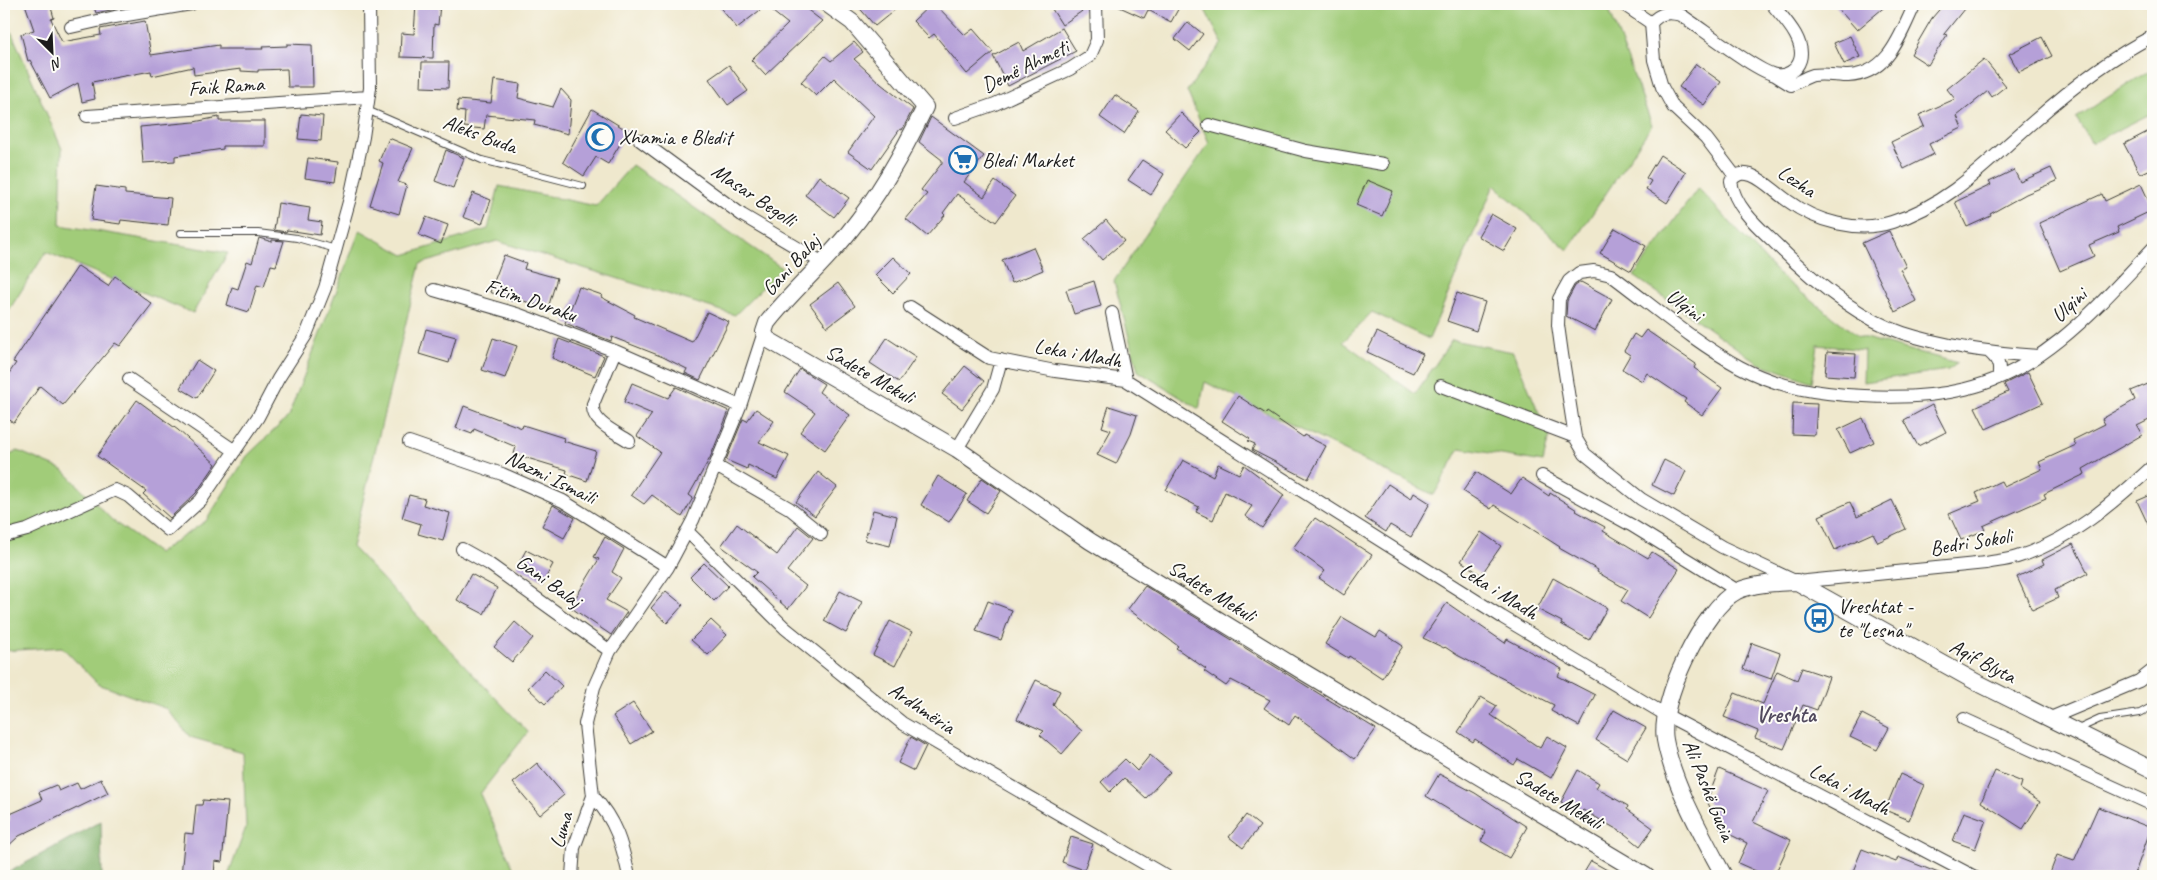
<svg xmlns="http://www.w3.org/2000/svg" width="2157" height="880" viewBox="0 0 2157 880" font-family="Caveat,sans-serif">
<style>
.green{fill:#a1cc79;stroke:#5e744a}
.forest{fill:#80b069;stroke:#4e6642}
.building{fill:#b5a0d8}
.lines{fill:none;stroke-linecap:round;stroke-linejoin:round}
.service-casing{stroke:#3c3b37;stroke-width:8}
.minor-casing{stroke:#3c3b37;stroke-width:14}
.tertiary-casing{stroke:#3c3b37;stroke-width:18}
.service{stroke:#fff;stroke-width:6}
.minor{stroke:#fff;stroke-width:12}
.tertiary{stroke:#fff;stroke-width:16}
.labels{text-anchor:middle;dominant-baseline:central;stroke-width:4;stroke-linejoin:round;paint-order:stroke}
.street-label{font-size:21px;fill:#1c1c1c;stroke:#fdfcf7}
.poi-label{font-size:21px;fill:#1c1c1c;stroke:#fdfcf7;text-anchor:start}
.neighbourhood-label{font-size:22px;font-weight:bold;fill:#524a5e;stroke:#fdfcf7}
</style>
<rect width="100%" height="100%" fill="#fdfcf7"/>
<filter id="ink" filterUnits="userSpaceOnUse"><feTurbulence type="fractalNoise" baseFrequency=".02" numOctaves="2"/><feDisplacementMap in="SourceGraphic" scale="10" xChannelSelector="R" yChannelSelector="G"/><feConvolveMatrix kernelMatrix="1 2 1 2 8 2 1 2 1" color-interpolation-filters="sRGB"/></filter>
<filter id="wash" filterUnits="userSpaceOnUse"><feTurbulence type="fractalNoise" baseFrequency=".0096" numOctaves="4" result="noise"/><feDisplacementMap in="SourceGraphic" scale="20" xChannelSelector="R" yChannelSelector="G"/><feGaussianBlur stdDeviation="1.12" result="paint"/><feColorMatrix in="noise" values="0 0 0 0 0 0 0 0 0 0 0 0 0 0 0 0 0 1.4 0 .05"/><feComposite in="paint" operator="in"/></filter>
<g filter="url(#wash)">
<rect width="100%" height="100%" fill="#efe8cd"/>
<path class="green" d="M1202,4H1607L1652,125L1568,250L1494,185L1429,339L1372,312L1343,342L1415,394L1452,340L1513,352L1549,436L1543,462L1460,448L1434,495L1205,382L1199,409L1138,371L1114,281L1209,143L1187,91L1222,43Z
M4,15L62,149L60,225L228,253L193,313L46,252L4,318Z
M2153,68V115H2148L2092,143L2076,118Z
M632,165L782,268L735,315L497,241L420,264L352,547L528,732L480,794L517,876H228L246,827L243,752L190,737L167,709L98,684L62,647L4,651V458L18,451L63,470L113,521L158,553L206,521L247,456L288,417L360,230L404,255L488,229L499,186L596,206Z
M1698,188L1781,277L1858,336L1958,363L1948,370L1863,382L1864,350L1818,345L1812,382L1758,363L1634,276Z"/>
<path class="forest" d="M101,821L102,876H4V875Z"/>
<g id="blocks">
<path class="building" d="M25,4H50L54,18L51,19L62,42L101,35L100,29L145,21L151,55L219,45V49H263L262,47L287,46V44L312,45L313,87H288L287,69L258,70V72L241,71V69L194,75L193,67L152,76L151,71L92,82L95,99L82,102L78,83L50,98L30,60L28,61L21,34L34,30Z
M93,4H113L115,9L96,13Z
M416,4H440L438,25L434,24L433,58L400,57L401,33L414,34Z
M717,4H768L737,28Z
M780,4H800L822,21L765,75L751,60L788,24L773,12Z
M856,4H902L875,26Z
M931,4H935L965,35L973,29L993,52L967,74L934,34L929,38L913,21Z
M1060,4H1088V7L1062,25L1052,9Z
M1113,4H1181L1171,22L1148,10L1144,18Z
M1834,4H1888L1857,30Z
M1944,4H1968L1944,34L1947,35L1928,65L1911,54L1932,18Z
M1188,22L1203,34L1190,51L1175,39Z
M1062,28L1076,51L1008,86L993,56L1019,42L1023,51Z
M1850,36L1860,57L1844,64L1834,43Z
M2042,37L2052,56L2019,72L2009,54Z
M854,42L863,52L854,59L881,84L913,109L902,130L900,129L872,169L848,152L874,116L834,78L816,96L801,82L825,56L831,61Z
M1984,59L2006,86L1992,97L1988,91L1957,116L1962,128L1929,144L1934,154L1904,169L1891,142L1924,126L1919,115L1955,99L1947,89Z
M422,62H449L448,88L421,87Z
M1696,64L1721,82L1704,105L1679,87Z
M729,65L748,91L728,105L709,79Z
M494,80L520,84L518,98L553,107L561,89L571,100L568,134L534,125L535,120L486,115L484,129L464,127L465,112L457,111L458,100L491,103Z
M1115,95L1139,111L1124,134L1100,117Z
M592,109L628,131L608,164L596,157L584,176L563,162Z
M1181,113L1201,132L1185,148L1165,130Z
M301,114L323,116L321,141L298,139Z
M219,117V121H265V146H223V149L175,156V161L143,163L140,127L194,122Z
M931,117L984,156L964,182L984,197L995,181L1015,196L996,222L957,194L943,213L945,215L927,236L906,219L927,194L921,190L942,163V160L919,142Z
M2153,129V168L2140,174L2124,144Z
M389,138L413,148L398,182L407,185L399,214L370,205L383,163L379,161Z
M446,150L464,158L453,188L435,181Z
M1660,155L1686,172L1667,203L1646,189L1651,181L1646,178Z
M308,158L338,162L335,182L305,178Z
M1142,160L1164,174L1151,195L1128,180Z
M2051,168L2057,181L2026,194L1990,214L1991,216L1967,227L1955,202L1991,185L1989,182L2014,170L2020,182Z
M819,176L849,198L834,217L805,195Z
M1367,180L1393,191L1382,216L1356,205Z
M2141,184L2153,210L2117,227L2119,232L2089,245L2094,256L2060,271L2039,223L2102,194L2105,201Z
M96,186L125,190V194L171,198L168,225L121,220L120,224L91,220Z
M473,193L491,200L482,224L463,217Z
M278,203L310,208L308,220L322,222L320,235L287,230L286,232L274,230Z
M1491,214L1517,229L1504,251L1478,236Z
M426,217L448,225L441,244L419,235Z
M1106,220L1124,241L1102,260L1084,239Z
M1615,228L1646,246L1631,271L1600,253Z
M1889,231L1906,267L1900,269L1916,301L1895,312L1862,243Z
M259,238L272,242V240L284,241L276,266L271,265L264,287L257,285L249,312L227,305L232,287L238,289L247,261L252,263Z
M1033,247L1043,270L1012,283L1002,260Z
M504,255L526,263L524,269L557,278L548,308L513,298L512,301L490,292Z
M893,257L911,274L893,293L875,275Z
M78,266L108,286L115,276L152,304L120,346L115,343L63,405L40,386L14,423L4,416V381L16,363L13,362Z
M1094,281L1101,306L1074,314L1066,290Z
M1581,282L1612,299L1595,331L1566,316L1567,301L1575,286Z
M838,283L855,306L827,327L810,304Z
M579,287L602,295L601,297L635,315L634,317L692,342L707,312L729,322L700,380L685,373L687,369L663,357L612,337L611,341L565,323Z
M1457,293L1485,302L1476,331L1447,321Z
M426,329L456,337L449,363L419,354Z
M1646,330L1696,364L1694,368L1722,388L1702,415L1684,402L1686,399L1647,373L1642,381L1622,369L1630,355L1624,351L1634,334L1640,338Z
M1377,332L1423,354L1413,373L1367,352Z
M493,338L517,346L505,378L482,370Z
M887,338L916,357L899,382L870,363Z
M559,339L604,356L595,376L552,358Z
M1827,352L1856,354L1854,377L1825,375Z
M197,360L214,371L197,398L180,388Z
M965,366L984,381L962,409L942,394Z
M800,369L824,384L819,392L850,415L825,450L800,432L815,412L785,392Z
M2028,372L2043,403L1986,429L1975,407L2008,392L2004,384Z
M632,383L668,398L676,387L729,411L710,458L689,495L693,498L682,517L652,495L644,504L631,495L660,452L637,436L652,414L624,402Z
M2148,384L2153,397V418L2137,426L2142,435L2083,469L2085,474L2044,494L2046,498L1983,526L1985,530L1961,540L1949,514L1980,501L1976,493L2001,481L2004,487L2042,469L2039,462L2076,445L2073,440L2105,424L2102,419L2135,400L2131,391Z
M1238,396L1266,414L1267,412L1303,437L1304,435L1326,446L1308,479L1252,450L1255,444L1248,441L1250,439L1222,421Z
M137,400L178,430L216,464L196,493L170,518L143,494L146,491L97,456Z
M1793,403L1817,404L1815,435L1792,434Z
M1932,405L1946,432L1918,446L1904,420Z
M464,406L522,428L523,425L564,438L563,441L596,451L587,481L566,474L567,470L514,454L516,447L474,429L472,434L456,428Z
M1109,406L1137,415L1131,434L1116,464L1097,455L1111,430L1102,427Z
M756,409L774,421L759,442L789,456L777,479L748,465L747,469L726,460L743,419L747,421Z
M1863,418L1874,442L1850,453L1838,430Z
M1183,460L1213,476L1218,464L1239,474L1244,465L1284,495L1262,528L1245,516L1252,506L1225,492L1213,520L1196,512L1199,507L1166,490Z
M1664,460L1686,471L1674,496L1652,485Z
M818,472L837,487L815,516L796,502Z
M1476,472L1511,494L1522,478L1549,496L1550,493L1577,510L1576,511L1605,527L1603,531L1648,558L1652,552L1679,569L1648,618L1621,601L1628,590L1597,572L1598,570L1559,548L1560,547L1494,505L1491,509L1463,491Z
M938,476L967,494L949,522L921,505Z
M982,478L1001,491L986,513L967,501Z
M1388,484L1411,499L1414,493L1430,503L1411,537L1390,525L1386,532L1365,518Z
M2153,494V535L2137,501Z
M409,495L425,499L423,505L450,513L443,541L418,534L421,524L402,518Z
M1892,500L1906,529L1878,542L1873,533L1835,550L1819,516L1850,502L1857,517Z
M553,505L575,518L564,538L542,526Z
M873,510L897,516L890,546L865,540Z
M1315,518L1372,555L1344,595L1319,578L1325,571L1293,548Z
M737,524L777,555L798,526L813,538L787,571L806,586L788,609L752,577L757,572L721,546Z
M1481,532L1501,546L1481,575L1461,561Z
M605,537L624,549L612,572L621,578L606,600L627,612L611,635L570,607L599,559L594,557Z
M2073,544L2088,573L2055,590L2058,598L2032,610L2017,577L2044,564L2042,560Z
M526,550L553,564L544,581L517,567Z
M704,563L728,586L714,601L690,577Z
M471,574L497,588L484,614L457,600Z
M1553,578L1607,608L1589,640L1561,624L1562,622L1537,609Z
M1145,586L1376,729L1355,759L1295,715L1289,725L1264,708L1270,700L1231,680L1226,686L1204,671L1206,669L1176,648L1178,646L1128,609Z
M666,591L683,605L667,623L651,608Z
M840,591L862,602L846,633L824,621Z
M988,601L1012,610L1001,640L976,631Z
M1447,603L1505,643L1507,639L1562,669L1558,676L1595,695L1579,726L1551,711L1554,705L1457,655L1445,647L1444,648L1423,638Z
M1342,617L1376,637L1380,631L1403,646L1382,678L1349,656L1348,658L1325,644Z
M711,620L727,635L708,655L691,640Z
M890,621L912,632L895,666L873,655Z
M515,622L533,638L512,662L494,647Z
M1752,643L1780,653L1771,679L1743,669Z
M1802,668L1829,677L1817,710L1803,705L1784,749L1755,738L1758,731L1724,717L1735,693L1763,704L1777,671L1797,680Z
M545,670L562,686L545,704L528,688Z
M1036,680L1060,691L1053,705L1082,731L1062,754L1040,735L1044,731L1017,719Z
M1481,697L1497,706L1491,715L1540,748L1547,736L1567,748L1551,778L1518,759L1514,765L1475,739L1473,742L1458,732Z
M633,703L652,731L631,744L613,716Z
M1614,710L1646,728L1627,759L1596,740Z
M1862,714L1889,728L1877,750L1850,737Z
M911,737L926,746L914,771L898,763Z
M1150,755L1170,772L1146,798L1124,778L1110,792L1101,782L1125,759L1137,771Z
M537,763L564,795L540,815L513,783Z
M1719,769L1768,791L1753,822L1791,840L1774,876H1767L1738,863L1747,843L1721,830L1707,801Z
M1578,770L1599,783L1596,788L1628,806L1627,809L1653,828L1640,846L1625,834L1583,810L1580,814L1561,802Z
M1995,771L2022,782L2020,789L2040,802L2023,829L1981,802Z
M1439,774L1475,793L1527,827L1509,858L1481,841L1486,832L1426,796Z
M1900,774L1924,785L1909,820L1885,810Z
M101,779L108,793L19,836L4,850V823L10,820L8,815L42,800L39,792L56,785L59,791L77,783L80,789Z
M203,800L228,802L222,862L215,861L214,876H181L185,833L193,834L196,805H202Z
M2098,807L2151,828L2134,876H2049L2057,855L2074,861Z
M1964,812L1986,820L1975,849L1953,841Z
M1246,815L1260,826L1243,848L1229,837Z
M1071,837L1093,844L1084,870L1062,862Z
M1862,849L1896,862L1898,857L1946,876H1851Z
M1591,861L1618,876H1582Z"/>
</g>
</g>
<g filter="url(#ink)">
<use href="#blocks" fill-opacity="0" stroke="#3c3b37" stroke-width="1"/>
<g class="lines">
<defs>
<path id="service" d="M367,110L482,160L583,186
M181,233H258L297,238L336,249
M2076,730L2100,719L2140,713L2153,706"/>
<path id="minor" d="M1623,4L1651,23
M71,27L115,17L191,4
M1775,75L1791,85C1798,82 1806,77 1813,75C1824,73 1837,76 1848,76C1889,74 1900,35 1915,4
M87,116L368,97
M955,118L995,104L1070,69L1090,56L1097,40L1096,4
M1209,125L1306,151L1383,164
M640,140L742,215L823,263
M1735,176L1706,138L1673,107L1662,87L1654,60L1651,23C1661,12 1668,12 1681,15C1700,27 1758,73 1776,75C1786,77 1797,70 1800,60C1806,40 1783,18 1772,4
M2153,248C2100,304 2044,371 1965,389C1932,397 1898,398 1864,396C1820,394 1779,388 1740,367C1694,342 1653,306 1611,275L1594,271L1579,273L1569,281L1559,299L1558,325L1562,354L1575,437L1585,454L1641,499L1722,547L1797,582L1986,563C1996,561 2007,560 2017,557C2070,541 2113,503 2153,466
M434,290L520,315L615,351L740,406
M910,307L989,358L1055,371L1126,380L1502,617L1666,715L1973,876
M1112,313L1126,380
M615,351L593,404C591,423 616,432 629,441
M1988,351C1998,359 2001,366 1998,378
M2038,356C1993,353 1946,347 1903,333C1855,317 1809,277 1774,242C1757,226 1734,206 1731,181C1736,174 1742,172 1751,175C1764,180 1776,193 1788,201C1816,222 1858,233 1892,222C1950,204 1989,160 2033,122C2070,89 2109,58 2153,36
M129,379L235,451
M1441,386L1575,437
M409,442L502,474L563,501L668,567
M957,449L993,389L1001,360
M716,466L789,508L821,534
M1542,476L1631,525L1738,591
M687,531L785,628L902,723L1166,876
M4,536L27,530L115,490L128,496L168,530L201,500L258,417L278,379L306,335L325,288L350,198L363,137L370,88L369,4
M462,549L489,564L610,651
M1964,719L2153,805
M2048,719L2139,681L2153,670
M593,796C616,821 622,844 629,876
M572,876L574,848L593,796L585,724L594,687L610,651L668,567L693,520L740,406L764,332"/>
<path id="tertiary" d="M827,4L852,22L925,107C904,151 880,194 849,232C824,264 792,291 767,323L764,332L767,339L957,449L1090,541L1302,671L1646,876
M1724,876C1703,837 1673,784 1665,740C1658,703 1703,608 1737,591C1755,583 1777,583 1797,582L1976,682L2153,770"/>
</defs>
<use href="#service" class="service-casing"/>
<use href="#minor" class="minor-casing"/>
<use href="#tertiary" class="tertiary-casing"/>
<use href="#service" class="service"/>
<use href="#minor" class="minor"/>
<use href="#tertiary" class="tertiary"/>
</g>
</g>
<defs>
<symbol id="mosque-ring" viewBox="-11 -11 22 22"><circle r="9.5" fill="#fdfcf7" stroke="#1f6fb2" stroke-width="1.5"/><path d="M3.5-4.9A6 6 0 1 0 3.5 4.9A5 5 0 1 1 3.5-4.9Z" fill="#1f6fb2"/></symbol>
<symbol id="supermarket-ring" viewBox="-11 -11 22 22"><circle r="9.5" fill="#fdfcf7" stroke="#1f6fb2" stroke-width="1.5"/><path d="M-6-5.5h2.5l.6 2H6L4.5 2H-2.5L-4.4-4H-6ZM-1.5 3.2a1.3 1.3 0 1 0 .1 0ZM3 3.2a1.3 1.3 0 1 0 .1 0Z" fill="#1f6fb2"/></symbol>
<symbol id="bus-ring" viewBox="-11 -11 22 22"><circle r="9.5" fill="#fdfcf7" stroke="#1f6fb2" stroke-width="1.5"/><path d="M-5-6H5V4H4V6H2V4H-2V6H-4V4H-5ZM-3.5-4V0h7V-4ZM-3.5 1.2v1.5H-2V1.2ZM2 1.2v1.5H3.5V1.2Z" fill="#1f6fb2"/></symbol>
</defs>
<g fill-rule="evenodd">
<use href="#mosque-ring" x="584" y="121" width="32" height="32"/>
<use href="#supermarket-ring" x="947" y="144" width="32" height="32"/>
<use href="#bus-ring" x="1803" y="602" width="32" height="32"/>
</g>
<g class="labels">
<g class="street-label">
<text transform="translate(1025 66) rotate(-26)">Demë Ahmeti</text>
<text transform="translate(226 86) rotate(-4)">Faik Rama</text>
<text transform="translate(480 134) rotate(20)">Aleks Buda</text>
<text transform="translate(1797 181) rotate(34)">Lezha</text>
<text transform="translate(754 195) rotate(34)">Masar Begolli</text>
<text transform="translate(791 265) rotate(-47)">Gani Balaj</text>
<text transform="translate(531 300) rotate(19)">Fitim Duraku</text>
<text transform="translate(1685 305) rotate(37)">Ulqini</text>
<text transform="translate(2069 305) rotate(-43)">Ulqini</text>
<text transform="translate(1078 353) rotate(10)">Leka i Madh</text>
<text transform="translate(870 374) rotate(30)">Sadete Mekuli</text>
<text transform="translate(551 477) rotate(26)">Nazmi Ismaili</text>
<text transform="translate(1971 542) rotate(-9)">Bedri Sokoli</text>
<text transform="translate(549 581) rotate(36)">Gani Balaj</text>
<text transform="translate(1212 591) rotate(32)">Sadete Mekuli</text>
<text transform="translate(1499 591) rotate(32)">Leka i Madh</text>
<text transform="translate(1983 661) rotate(28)">Aqif Blyta</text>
<text transform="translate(922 708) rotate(34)">Ardhmëria</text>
<text transform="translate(1850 789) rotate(28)">Leka i Madh</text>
<text transform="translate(1709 790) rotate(68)">Ali Pashë Gucia</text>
<text transform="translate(1559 799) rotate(31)">Sadete Mekuli</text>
<text transform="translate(561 830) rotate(-74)">Luma</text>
</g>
<g class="poi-label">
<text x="619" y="137">Xhamia e Bledit</text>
<text x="982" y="160">Bledi Market</text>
<text x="1838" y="606">Vreshtat -<tspan x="1838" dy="24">te "Lesna"</tspan></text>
</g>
<g class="neighbourhood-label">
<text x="1786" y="715">Vreshta</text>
</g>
</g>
<rect width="2157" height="880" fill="none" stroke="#fdfcf7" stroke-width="20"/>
<g transform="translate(52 52) rotate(156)" stroke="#fdfcf7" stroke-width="4" paint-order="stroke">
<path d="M0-4L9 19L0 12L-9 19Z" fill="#1c1c1c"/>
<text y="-8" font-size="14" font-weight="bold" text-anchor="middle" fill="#1c1c1c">N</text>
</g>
</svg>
